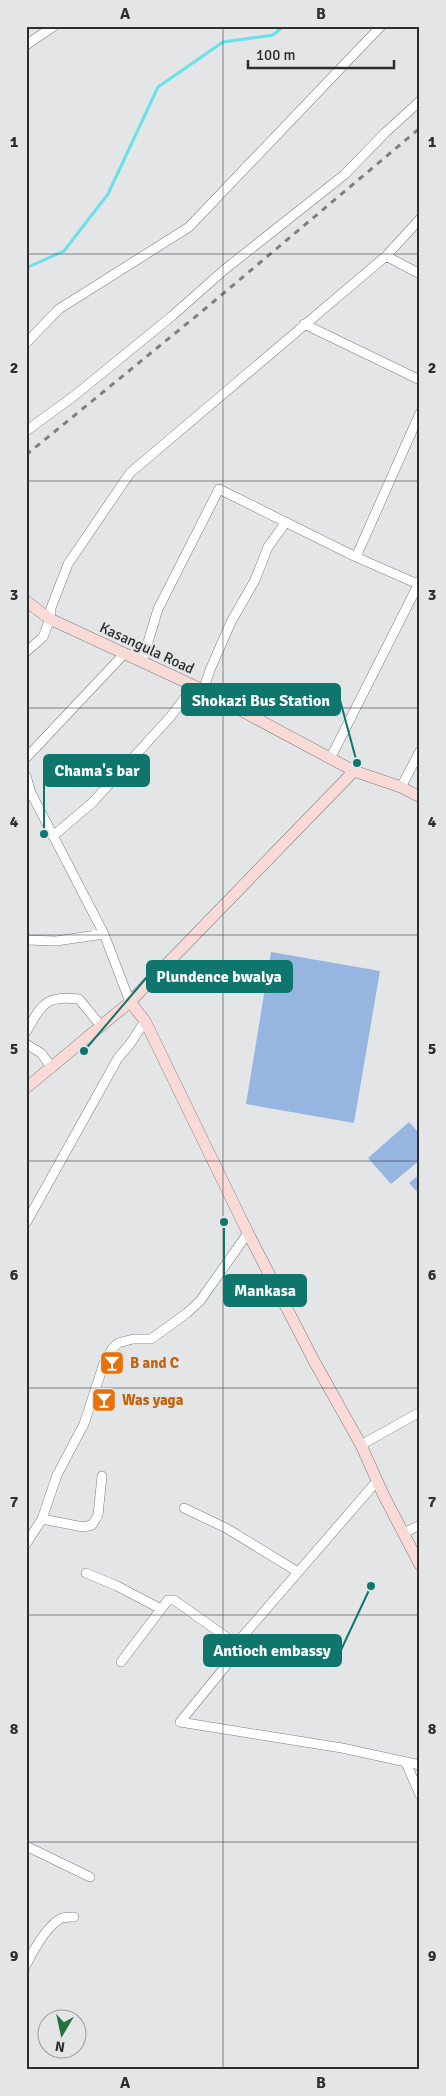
<svg xmlns="http://www.w3.org/2000/svg" width="446" height="2096" viewBox="0 0 446 2096" font-family="Signika,sans-serif">
<style>
.green{fill:#96b6e1}
.lines{fill:none;stroke-linecap:round;stroke-linejoin:round}
.stream{stroke:#6ae0e8;stroke-width:3}
.street-casing{stroke:#7b7d7e;stroke-width:10}
.secondary-casing{stroke:#7b7d7e;stroke-width:12}
.street{stroke:#fff;stroke-width:9}
.secondary{stroke:#fadad7;stroke-width:11}
.rail{stroke:#7e7f80;stroke-width:3;stroke-dasharray:6 6;stroke-linecap:butt}
.grid{fill:none;stroke:#2d2e2f;stroke-width:1;stroke-opacity:0.55}
.labels{text-anchor:middle;dominant-baseline:central;stroke-width:5;stroke-linejoin:round;paint-order:stroke}
.street-label{font-size:15px;fill:#2d2e2f;stroke:#e4e5e7}
.food-label{font-size:15px;font-weight:bold;fill:#c56008;stroke:#e4e5e7;text-anchor:start}
.leader{fill:none;stroke:#0f766e;stroke-width:2}
.callout-dot{fill:#0f766e;stroke:#e4e5e7;stroke-width:2}
.callout{fill:#0f766e;stroke:#0f766e;stroke-width:2}
.callout-label{font-size:16px;text-anchor:middle;font-weight:bold;fill:#fff}
.neatline{fill:none;stroke:#2d2e2f;stroke-width:2}
.grid-label{font-size:16px;text-anchor:middle;font-weight:bold;fill:#2d2e2f}
</style>
<rect width="100%" height="100%" fill="#e4e5e7"/>
<path class="green" d="M271,952L380,971L354,1123L246,1104Z
M409,1122L420,1134V1160L391,1184L368,1158Z
M420,1174V1195L409,1183Z"/>
<g class="lines">
<path class="stream" d="M26,268L64,251L108,194L158,87L223,42L273,35L284,26"/>
<defs>
<path id="street" d="M26,45L54,26
M386,256L420,274
M304,324L420,380
M26,343L59,309L189,227L381,26
M26,431L74,396L172,316L224,270L344,175L386,132L420,101
M356,557L420,413
M26,652L43,637L50,619L51,608L68,564L130,473L386,256L420,219
M142,662L158,609L219,489L356,557L420,585
M203,690L210,670L231,622L255,580L268,547L286,522
M331,757L420,581
M26,758L124,654
M26,776L31,793
M401,787L420,751
M26,796L31,793L104,934L130,1002
M53,836L92,803L171,716L194,686
M26,940L56,941L104,934
M26,1032C42,1005 44,995 79,999L101,1026
M26,1044L41,1053L52,1068
M26,1223L118,1058L130,1044L145,1021
M361,1445L420,1412
M377,1481L236,1644L225,1667L180,1722L342,1748L420,1765
M184,1508L226,1528L298,1572
M42,1519L83,1527L92,1525L98,1515L102,1476
M404,1533L420,1525
M26,1544L42,1519L57,1475L84,1424L104,1363L112,1349L118,1343L133,1339H151L187,1313L200,1301L248,1233
M86,1573L117,1586L161,1609
M121,1662L168,1600H174L236,1644
M406,1763L420,1795
M26,1846L90,1877
M26,1965C33,1951 47,1925 62,1918C66,1917 71,1917 74,1917"/>
<path id="secondary" d="M26,601L50,619L203,690L354,771L401,787L420,797
M130,1002L145,1021L248,1233L314,1361L361,1445L383,1494L420,1565
M26,1088L130,1002L354,771"/>
</defs>
<use href="#street" class="street-casing"/>
<use href="#secondary" class="secondary-casing"/>
<use href="#street" class="street"/>
<use href="#secondary" class="secondary"/>
<path class="rail" d="M26,455L206,308L420,128"/>
</g>
<path class="grid" d="M223,26V2070M26,254H420M26,481H420M26,708H420M26,935H420M26,1161H420M26,1388H420M26,1615H420M26,1842H420"/>
<defs>
<symbol id="bar-square" viewBox="-11 -11 22 22"><rect x="-9" y="-9" width="18" height="18" rx="4" fill="#e8710a" stroke="#e4e5e7"/><path d="M-6-5H6L.8 .8V4.5H3.5V6h-7V4.5H-.8V.8Z" fill="#fff"/></symbol>
</defs>
<g fill-rule="evenodd">
<use href="#bar-square" x="98" y="1349" width="28" height="28"/>
<use href="#bar-square" x="90" y="1386" width="28" height="28"/>
</g>
<g class="labels">
<g class="street-label">
<text transform="translate(147 648) rotate(25)">Kasangula Road</text>
</g>
<g class="food-label">
<text x="130" y="1363">B and C</text>
<text x="122" y="1400">Was yaga</text>
</g>
</g>
<path class="leader" d="M357 763L340 700M44 834L44 770M84 1051L147 977M224 1222L224 1291M371 1586L341 1650"/>
<g class="callout-dot">
<circle cx="357" cy="763" r="5"/>
<circle cx="44" cy="834" r="5"/>
<circle cx="84" cy="1051" r="5"/>
<circle cx="224" cy="1222" r="5"/>
<circle cx="371" cy="1586" r="5"/>
</g>
<g class="callout">
<rect x="182" y="684" width="158" height="31" rx="5"/>
<rect x="44" y="755" width="105" height="31" rx="5"/>
<rect x="147" y="961" width="145" height="31" rx="5"/>
<rect x="224" y="1275" width="82" height="31" rx="5"/>
<rect x="204" y="1635" width="137" height="31" rx="5"/>
</g>
<g class="callout-label">
<text x="261" y="706">Shokazi Bus Station</text>
<text x="97" y="776">Chama's bar</text>
<text x="219" y="982">Plundence bwalya</text>
<text x="265" y="1296">Mankasa</text>
<text x="272" y="1656">Antioch embassy</text>
</g>
<rect width="446" height="2096" fill="none" stroke="#e4e5e7" stroke-width="55"/>
<g transform="translate(62 2034) rotate(189)"><circle r="24" fill="#e4e5e7" stroke="#9b9c9d"/>
<path d="M0-4L9 19L0 12L-9 19Z" fill="#247140"/>
<text y="-8" font-size="14" font-weight="bold" text-anchor="middle" fill="#2d2e2f">N</text>
</g>
<path d="M248 60v8h146v-8" fill="none" stroke="#2d2e2f" stroke-width="2.5"/>
<text x="256" y="60" font-size="15" fill="#2d2e2f" stroke="#e4e5e7" stroke-width="4" paint-order="stroke">100 m</text>
<rect x="28" y="28" width="390" height="2040" class="neatline"/>
<g class="grid-label">
<text x="125" y="19">A</text>
<text x="321" y="19">B</text>
<text x="14" y="147">1</text>
<text x="432" y="147">1</text>
<text x="14" y="373">2</text>
<text x="432" y="373">2</text>
<text x="14" y="600">3</text>
<text x="432" y="600">3</text>
<text x="14" y="827">4</text>
<text x="432" y="827">4</text>
<text x="14" y="1054">5</text>
<text x="432" y="1054">5</text>
<text x="14" y="1280">6</text>
<text x="432" y="1280">6</text>
<text x="14" y="1507">7</text>
<text x="432" y="1507">7</text>
<text x="14" y="1734">8</text>
<text x="432" y="1734">8</text>
<text x="14" y="1961">9</text>
<text x="432" y="1961">9</text>
<text x="125" y="2088">A</text>
<text x="321" y="2088">B</text>
</g>
</svg>
